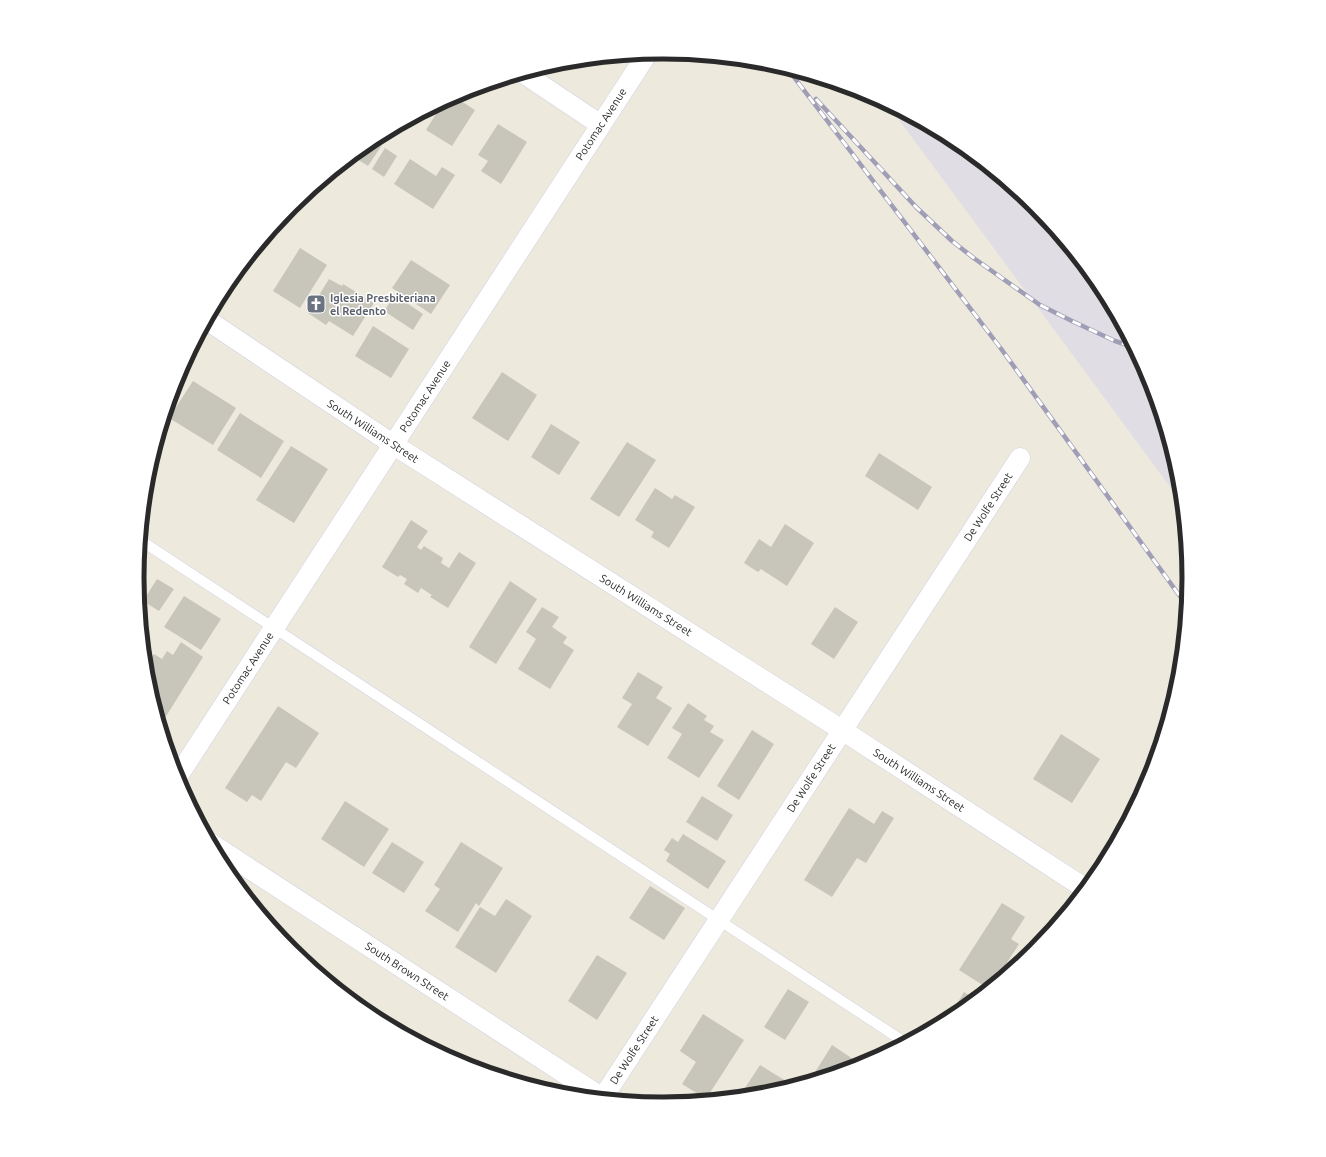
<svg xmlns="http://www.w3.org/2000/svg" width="1326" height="1157" viewBox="0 0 1326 1157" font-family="Ubuntu,sans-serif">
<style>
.industrial{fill:#e1dde5}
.building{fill:#c8c6ba}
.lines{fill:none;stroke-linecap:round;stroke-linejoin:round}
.lane-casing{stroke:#d1d1e4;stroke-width:11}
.street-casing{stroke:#d1d1e4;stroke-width:21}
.lane{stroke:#fff;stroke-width:10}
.street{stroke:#fff;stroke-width:20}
.rail-casing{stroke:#9f9eb6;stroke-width:4.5}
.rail{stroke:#fff;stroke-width:3;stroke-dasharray:9;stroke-linecap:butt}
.labels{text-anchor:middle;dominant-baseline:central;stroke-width:3;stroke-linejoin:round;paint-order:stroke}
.street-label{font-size:11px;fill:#2a2a2a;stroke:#fff}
.worship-label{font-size:11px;font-weight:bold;fill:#5b616d;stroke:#fff;text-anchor:start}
.rim{fill:none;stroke:#2a2a2a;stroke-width:5}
</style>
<rect width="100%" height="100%" fill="#ede9dc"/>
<path class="industrial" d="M888,105L956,141L1035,206L1101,286L1150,377L1179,476L1182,503Z"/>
<path class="building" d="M453,96L475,110L452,146L426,130L444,101Z
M498,124L527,142L501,184L481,171L488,161L478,155Z
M373,140L382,145L368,166L352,156Z
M385,148L397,156L384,177L372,169Z
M410,159L436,176L442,167L455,175L433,209L394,184Z
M300,248L327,265L300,308L273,291Z
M411,260L450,285L431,314L392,288Z
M329,279L342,286L343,284L374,303L353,336L329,321L326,325L308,313Z
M395,295L423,314L413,330L384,311Z
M373,326L409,349L391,378L355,356Z
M502,372L537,395L508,441L472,418Z
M193,381L236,408L213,445L169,418Z
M240,413L284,441L261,478L217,450Z
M551,424L580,442L559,475L531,457Z
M627,442L656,460L619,517L590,499Z
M291,446L328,469L294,523L256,500Z
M879,453L932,487L918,510L865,476Z
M655,488L672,499L675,495L695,507L669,548L651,537L654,532L635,520Z
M411,520L428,531L417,547L421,550L424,546L443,558L441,563L449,568L459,552L476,563L448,608L430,597L432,595L421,588L418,593L404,584L407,579L400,575L398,577L382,567Z
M785,524L814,543L787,586L761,569L758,572L744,563L759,539L771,547Z
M157,579L174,589L159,611L143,601Z
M510,581L537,599L496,664L469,647Z
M184,596L221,619L201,650L164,627Z
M542,607L559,617L552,627L567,637L563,643L574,650L550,689L518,669L536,639L526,632Z
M835,607L858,622L834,659L811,644Z
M181,642L203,657L160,726L147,681L145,667L154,654L162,659L167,651L173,655Z
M638,672L663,687L656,698L672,708L648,746L617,727L632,704L622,698Z
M688,703L707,716L704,720L714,726L710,732L724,740L699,778L667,758L682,734L672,728Z
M278,706L319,733L296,768L286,762L261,801L252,795L247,802L225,788Z
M752,730L774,744L739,800L717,786Z
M1061,734L1100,759L1072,803L1033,779Z
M702,796L733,815L717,841L686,822Z
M345,801L389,829L364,867L321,839Z
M849,808L874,824L882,811L894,818L866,863L857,858L832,897L804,880Z
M683,834L726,861L708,889L666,861L670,854L664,850L672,838L678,842Z
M392,842L424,862L404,893L372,873Z
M461,842L503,868L479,906L476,903L458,932L425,911L440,889L434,885Z
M650,886L685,908L664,940L629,918Z
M506,899L532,916L496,973L455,947L480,907L495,916Z
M1002,903L1025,917L1011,939L1019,944L992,986L989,989L959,970Z
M597,955L627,973L597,1020L568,1001Z
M788,989L809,1002L785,1040L764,1027Z
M964,992L976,1000L962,1011L955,1007Z
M703,1014L744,1040L706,1099L682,1084L696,1062L680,1051Z
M832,1045L859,1063L856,1067L809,1082Z
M760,1065L786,1081L780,1091L765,1095L745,1097L741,1094Z"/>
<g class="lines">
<defs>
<path id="lane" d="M140,540L906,1043"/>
<path id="street" d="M523,73L601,125
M207,320L394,445L842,730L1086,889
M176,779L647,54
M210,843L604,1099
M602,1099L1020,458"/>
</defs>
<use href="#lane" class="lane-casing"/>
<use href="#street" class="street-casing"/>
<use href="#lane" class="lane"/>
<use href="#street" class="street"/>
<defs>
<path id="rail" d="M787,68L1002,350L1187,606
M816,99L916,207L952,241L975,259L1040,305L1074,322L1115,341L1133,347"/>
</defs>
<use href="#rail" class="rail-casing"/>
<use href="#rail" class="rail"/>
</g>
<defs>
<symbol id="church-square" viewBox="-11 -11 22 22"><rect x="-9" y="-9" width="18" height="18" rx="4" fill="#6b7280" stroke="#fff"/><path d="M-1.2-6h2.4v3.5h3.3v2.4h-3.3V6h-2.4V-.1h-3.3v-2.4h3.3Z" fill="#fff"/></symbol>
</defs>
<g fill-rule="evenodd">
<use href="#church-square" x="305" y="293" width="22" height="22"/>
</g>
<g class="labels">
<g class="street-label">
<text transform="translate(601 124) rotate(-57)">Potomac Avenue</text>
<text transform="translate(425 396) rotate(-57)">Potomac Avenue</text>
<text transform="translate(373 431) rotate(33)">South Williams Street</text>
<text transform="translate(988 507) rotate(-57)">De Wolfe Street</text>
<text transform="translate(646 605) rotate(32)">South Williams Street</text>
<text transform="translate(248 668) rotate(-57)">Potomac Avenue</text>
<text transform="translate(811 778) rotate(-57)">De Wolfe Street</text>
<text transform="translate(919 780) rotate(33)">South Williams Street</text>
<text transform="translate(407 971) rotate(33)">South Brown Street</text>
<text transform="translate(634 1050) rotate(-57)">De Wolfe Street</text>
</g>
<g class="worship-label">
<text x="330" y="298">Iglesia Presbiteriana<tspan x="330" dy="13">el Redento</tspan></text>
</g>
</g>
<path d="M0 0H1326V1157H0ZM144 578a519 519 0 1 1 1038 0a519 519 0 1 1-1038 0Z" fill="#fff" fill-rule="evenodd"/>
<path class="rim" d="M144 578a519 519 0 1 1 1038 0a519 519 0 1 1-1038 0Z"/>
</svg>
